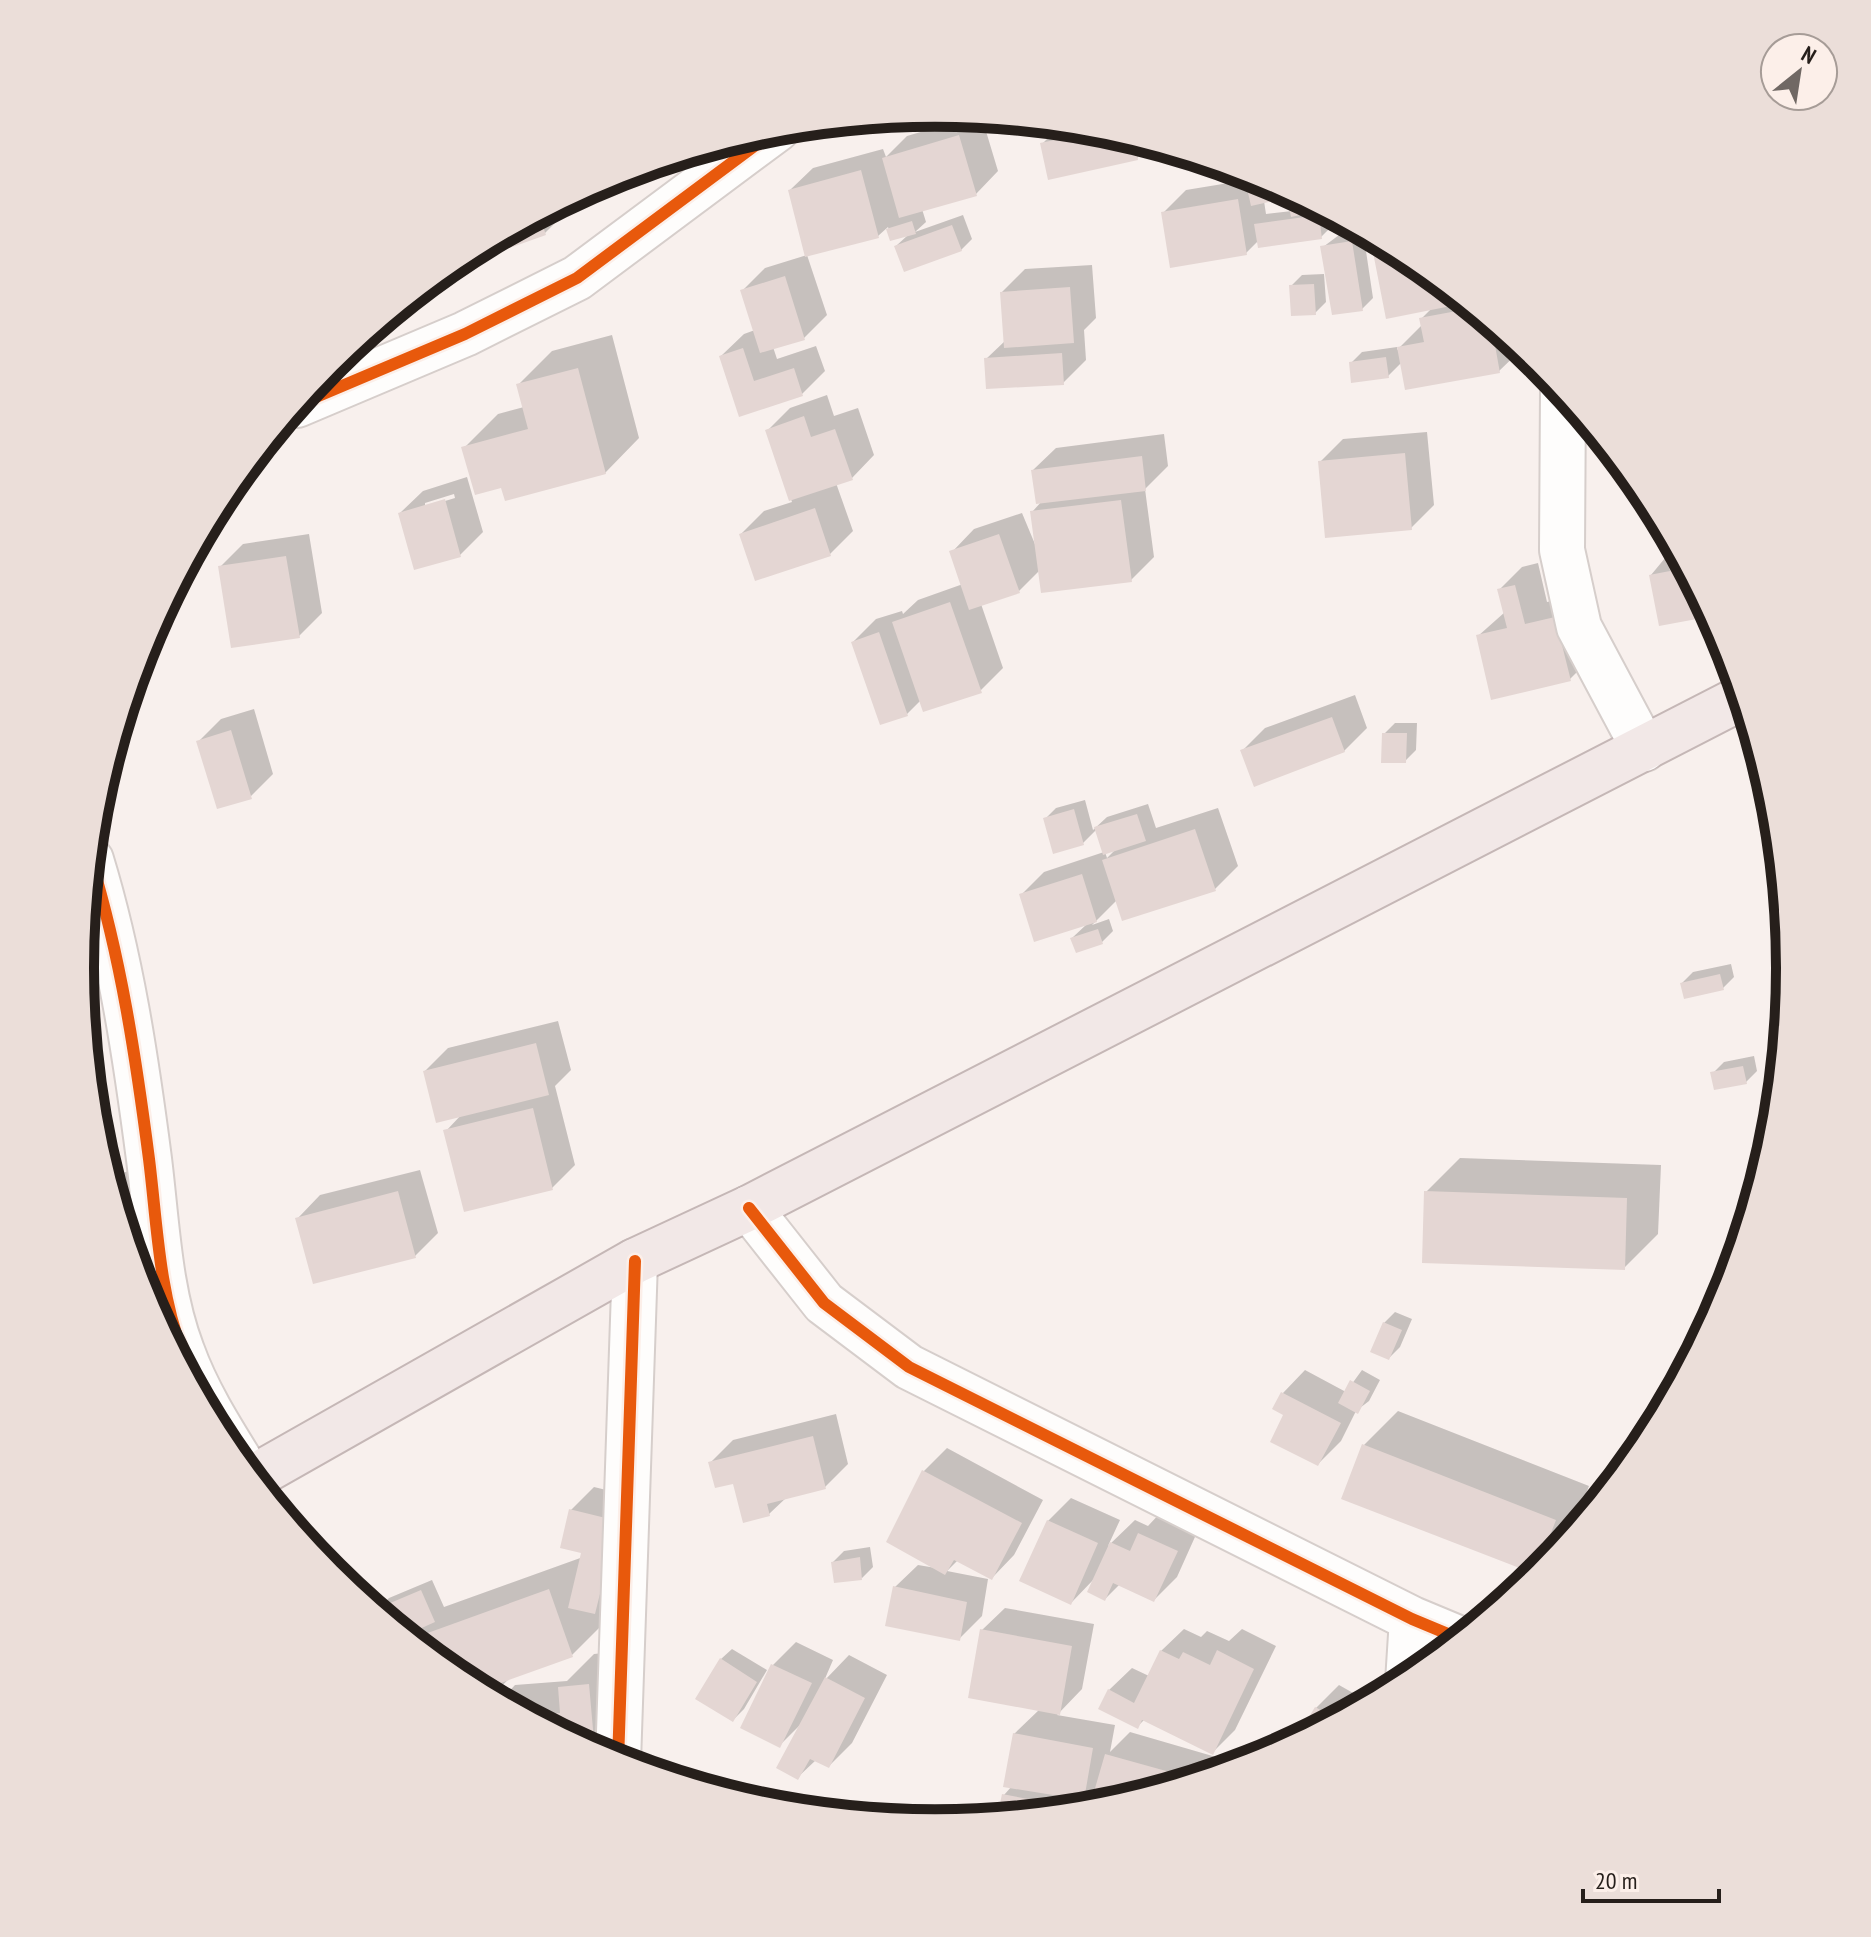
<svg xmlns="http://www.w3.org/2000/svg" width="1871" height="1937" viewBox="0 0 1871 1937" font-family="'PT Sans Narrow',sans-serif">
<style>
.shadow{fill:#0003;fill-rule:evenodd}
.building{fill:#e4d6d3}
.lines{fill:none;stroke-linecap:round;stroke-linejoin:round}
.minor-casing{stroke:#d6cecb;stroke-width:48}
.highway-casing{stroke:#c5b7b6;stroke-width:48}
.minor{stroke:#fefdfc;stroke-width:44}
.highway{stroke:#f2e8e7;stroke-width:44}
.cycleway-casing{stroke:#fcefe9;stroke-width:17}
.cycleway{stroke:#e8590c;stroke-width:12}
.rim{fill:none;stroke:#261f1b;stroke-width:10}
</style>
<rect width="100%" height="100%" fill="#f8f0ed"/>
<path class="shadow" d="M972,117L982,118L998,171L976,194L922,209L926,222L915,232L963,215L972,239L961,250L896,246L908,235L892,239L888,227L878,236L807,255L827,315L804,338L773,347L777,359L816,346L825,371L802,394L740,414L721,356L744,334L755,330L742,291L765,268L807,255L790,190L813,168L883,149L886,157L907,136Z
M1061,125L1103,130L1152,144L1137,158L1042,144Z
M1252,175L1294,195L1264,201L1266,214L1292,211L1290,202L1296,196L1331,214L1332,226L1321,237L1258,241L1246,253L1163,213L1186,190L1247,180Z
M565,201L568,210L545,233L468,261L466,254Z
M1337,218L1363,231L1373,298L1362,309L1323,247L1339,235Z
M1377,239L1411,257L1522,349L1499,371L1402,362L1388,376L1351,363L1362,352L1397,347V350L1422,325L1421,319L1432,308L1373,243Z
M1092,265L1096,318L1084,330L1086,360L1063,383L986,359L1006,340L1002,292L1025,269Z
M1324,274L1326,302L1315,313L1291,286L1302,275Z
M612,335L639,438L605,473L503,486L464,448L498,414L524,407L518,385L552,351Z
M827,395L834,416L858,408L874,455L852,478L836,483L853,531L830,554L741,534L764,511L792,502L767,431L790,408Z
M1427,432L1434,505L1411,528L1320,462L1343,439Z
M1164,434L1168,466L1145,489L1154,557L1131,580L1040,570L1019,591L981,604L1003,668L980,691L921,700L907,714L881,723L853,642L876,619L902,611L903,614L918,600L963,584L952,552L974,529L1022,513L1037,549L1032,512L1042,501L1033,470L1056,448Z
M467,477L483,532L460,555L400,513L423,491ZM454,494L455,498L425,507V503Z
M309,534L322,613L299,636L220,567L243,544Z
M1675,546L1712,614L1651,575Z
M1538,563L1547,602L1578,595L1593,656L1570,679L1478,636L1505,612L1499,590L1522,567Z
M1355,695L1367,728L1344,751H1242L1265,728Z
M254,709L273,774L250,797L198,742L221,719Z
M1395,723H1417L1416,750L1405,761L1384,734Z
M1085,800L1093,830L1107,817L1148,804L1156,828L1218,808L1238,866L1215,889L1117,900L1092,925L1109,919L1113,931L1102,942L1072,938L1087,924L1021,895L1044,872L1104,852L1097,829L1083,843L1045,819L1056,808ZM1116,849L1107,858L1105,852Z
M1731,964L1734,977L1723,988L1682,983L1693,972Z
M558,1021L571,1070L555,1086L575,1165L552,1188L446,1131L462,1114L425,1071L448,1048Z
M1754,1056L1757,1071L1746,1082L1713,1073L1724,1062Z
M1460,1158L1661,1165L1658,1234L1624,1268L1426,1192Z
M134,1169L148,1208L127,1229L155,1304L145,1295L109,1178Z
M420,1170L438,1233L415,1256L298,1218L320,1195Z
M1395,1312L1412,1319L1400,1347L1389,1358L1384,1323Z
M1305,1370L1346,1392L1362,1370L1380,1380L1369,1401L1356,1411L1341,1441L1318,1464L1286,1414L1283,1393Z
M1398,1411L1589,1486L1569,1538L1535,1572L1364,1445Z
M836,1414L848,1464L825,1487L787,1497L769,1514L710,1463L733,1440Z
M947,1448L1043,1500L1014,1555L992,1578L958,1560L947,1571L988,1579L982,1616L959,1639L895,1587L918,1565L936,1568L889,1541L924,1471Z
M594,1487L639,1498L617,1589L601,1606L606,1621L572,1655L510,1678L491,1696L460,1680L381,1615L378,1609L389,1598L432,1580L444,1607L583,1557L571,1510Z
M1071,1498L1120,1520L1108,1546L1135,1520L1148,1526L1162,1511L1199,1528L1177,1577L1154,1600L1120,1584L1105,1599L1095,1578L1071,1603L1048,1521Z
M870,1547L873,1567L862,1578L833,1562L844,1551Z
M1005,1608L1094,1624L1082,1689L1057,1715L1115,1725L1110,1752L1130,1732L1216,1757L1211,1775L1102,1808H1095L1101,1803L1095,1801L1093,1808L999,1818L1004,1795L1012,1786L1014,1734L1040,1709L982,1630Z
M1184,1629L1201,1637L1207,1631L1229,1641L1242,1629L1276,1646L1235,1730L1212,1753L1145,1719L1137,1727L1109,1690L1132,1668L1149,1676L1161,1651Z
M796,1642L833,1660L824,1681L849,1655L887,1675L852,1743L829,1766L816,1760L798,1777L800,1725L780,1745L773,1665Z
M732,1649L767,1670L744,1709L733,1720L721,1659Z
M623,1651L608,1759L500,1701L515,1685L567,1681L594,1654Z
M1339,1685L1369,1702L1297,1740L1316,1708Z"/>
<path class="building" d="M1103,130L1134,139L1138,160L1048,180L1040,143Z
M959,135L977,196L899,218L882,158Z
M861,170L879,238L805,257L788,190Z
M1258,177L1263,178L1296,196L1251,206L1245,179Z
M1238,199L1247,255L1170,268L1161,212Z
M1302,199L1314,205L1315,212L1291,217L1288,202Z
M539,215L546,235L467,263L464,255Z
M1319,215L1322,239L1258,248L1254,224Z
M1335,217L1361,231L1364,232L1337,234Z
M912,221L916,234L890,241L886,229Z
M952,225L962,251L904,272L894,246Z
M1352,241L1363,311L1332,315L1320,246Z
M1380,241L1411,257L1448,287L1451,306L1386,319L1371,242Z
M785,276L805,340L760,353L740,290Z
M1314,284L1316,315L1291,316L1289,285Z
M1070,287L1074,343L1004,348L1000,292Z
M1473,308L1491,323L1500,373L1405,390L1397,347L1424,342L1419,318Z
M743,348L754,381L794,368L803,396L739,417L719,356Z
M1062,353L1064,385L986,389L984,358Z
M1386,357L1389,378L1351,383L1349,362Z
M578,368L606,474L505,501L501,488L475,495L461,447L528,429L516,384Z
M804,416L811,437L835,429L853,480L789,501L765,430Z
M1405,453L1412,530L1325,538L1318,461Z
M1142,456L1146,491L1036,504L1031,470Z
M445,499L461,557L414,570L398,513Z
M1121,500L1132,582L1041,593L1030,511Z
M815,508L831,556L755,581L739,534Z
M999,534L1020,593L969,610L949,551Z
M1677,550L1713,616L1659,626L1649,575L1670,571L1666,553Z
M286,556L300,638L231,648L218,566Z
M1515,585L1525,624L1555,617L1571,681L1491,700L1476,635L1507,628L1497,589Z
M950,602L982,693L923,712L892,622Z
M879,632L908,716L880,725L851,642Z
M1332,717L1345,752L1254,787L1240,750Z
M231,730L252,799L217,809L196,741Z
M1382,733H1407L1406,763H1381Z
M1074,809L1084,845L1053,854L1043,818Z
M1137,814L1146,841L1103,855L1094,827Z
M1195,829L1216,891L1122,921L1102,860Z
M1082,874L1097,922L1034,942L1019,894Z
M1098,929L1103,944L1076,953L1070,938Z
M1720,974L1724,990L1684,999L1680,983Z
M536,1043L549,1095L436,1123L423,1071Z
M1743,1066L1747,1084L1714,1090L1710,1072Z
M533,1108L553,1190L464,1212L443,1130Z
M398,1191L416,1258L313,1284L295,1218Z
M1424,1191L1627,1198L1625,1270L1422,1263Z
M1383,1322L1402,1330L1389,1360L1370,1352Z
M1350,1380L1370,1391L1358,1414L1338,1403Z
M1281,1392L1341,1423L1318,1466L1270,1442L1283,1415L1272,1409Z
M813,1436L826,1489L767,1504L770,1516L743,1523L733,1484L715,1488L708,1462Z
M1362,1444L1556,1520L1535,1574L1341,1499Z
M922,1470L1022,1523L992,1580L954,1560L945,1575L886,1542Z
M569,1509L618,1521L595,1614L568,1608L581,1553L560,1548Z
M1047,1520L1098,1543L1071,1605L1019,1581Z
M1138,1533L1178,1551L1154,1602L1113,1583L1105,1601L1087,1592L1110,1542L1130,1551Z
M860,1557L862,1580L834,1583L831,1562Z
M893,1586L967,1602L960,1641L885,1626Z
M549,1589L573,1657L484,1689L486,1693L460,1680L411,1639Z
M421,1590L435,1622L406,1635L377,1612L376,1609Z
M980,1629L1072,1646L1060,1715L968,1698Z
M1160,1650L1179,1659L1183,1652L1210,1665L1217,1650L1254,1669L1213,1755L1142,1720L1138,1729L1098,1709L1108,1689L1134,1703Z
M720,1658L757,1682L733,1722L695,1699Z
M771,1664L812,1683L780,1748L740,1728Z
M825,1677L865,1698L829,1768L810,1759L798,1780L776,1768Z
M589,1684L595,1752L526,1715L560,1713L558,1687Z
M1315,1707L1337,1719L1294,1742Z
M1013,1733L1093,1748L1084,1800L1003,1787Z
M1105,1754L1195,1779L1106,1806L1091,1802Z
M1002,1794L1033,1800L1030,1815L997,1818Z
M1051,1802L1076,1807V1810L1048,1813Z"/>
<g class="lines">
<defs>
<path id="minor" d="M1563,391L1562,550L1579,627L1644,749
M297,405L465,334L577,278L777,129
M91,860C121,958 136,1059 149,1159C157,1223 159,1291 182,1351C197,1393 222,1432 245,1469
M749,1208L824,1303L909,1367L1412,1619L1460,1639
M1408,1682L1412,1619
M618,1762L635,1261"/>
<path id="highway" d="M252,1478L635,1261L749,1208L1743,697"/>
</defs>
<use href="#minor" class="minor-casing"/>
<use href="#highway" class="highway-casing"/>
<use href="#minor" class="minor"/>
<use href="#highway" class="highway"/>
<defs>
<path id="cycleway" d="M297,405L465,334L577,278L777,129
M91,860C121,958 136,1059 149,1159C157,1223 159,1291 182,1351C197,1393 222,1432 245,1469
M749,1208L824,1303L909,1367L1412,1619L1460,1639
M618,1762L635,1261"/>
</defs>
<use href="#cycleway" class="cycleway-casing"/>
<use href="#cycleway" class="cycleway"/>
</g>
<path d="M0 0H1871V1937H0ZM94 968a841 841 0 1 1 1682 0a841 841 0 1 1-1682 0Z" fill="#ebded9" fill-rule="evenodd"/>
<path class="rim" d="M94 968a841 841 0 1 1 1682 0a841 841 0 1 1-1682 0Z"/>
<g transform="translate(1799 72) rotate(30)"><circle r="38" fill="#fcefe9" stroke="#a69c97" stroke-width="2"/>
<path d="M0-6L14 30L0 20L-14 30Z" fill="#706864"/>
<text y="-12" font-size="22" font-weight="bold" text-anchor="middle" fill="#261f1b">N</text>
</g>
<path d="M1583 1889v12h136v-12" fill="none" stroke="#261f1b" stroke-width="4"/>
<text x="1595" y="1889" font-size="24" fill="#261f1b" stroke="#fcefe9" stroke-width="6" paint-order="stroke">20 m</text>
</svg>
